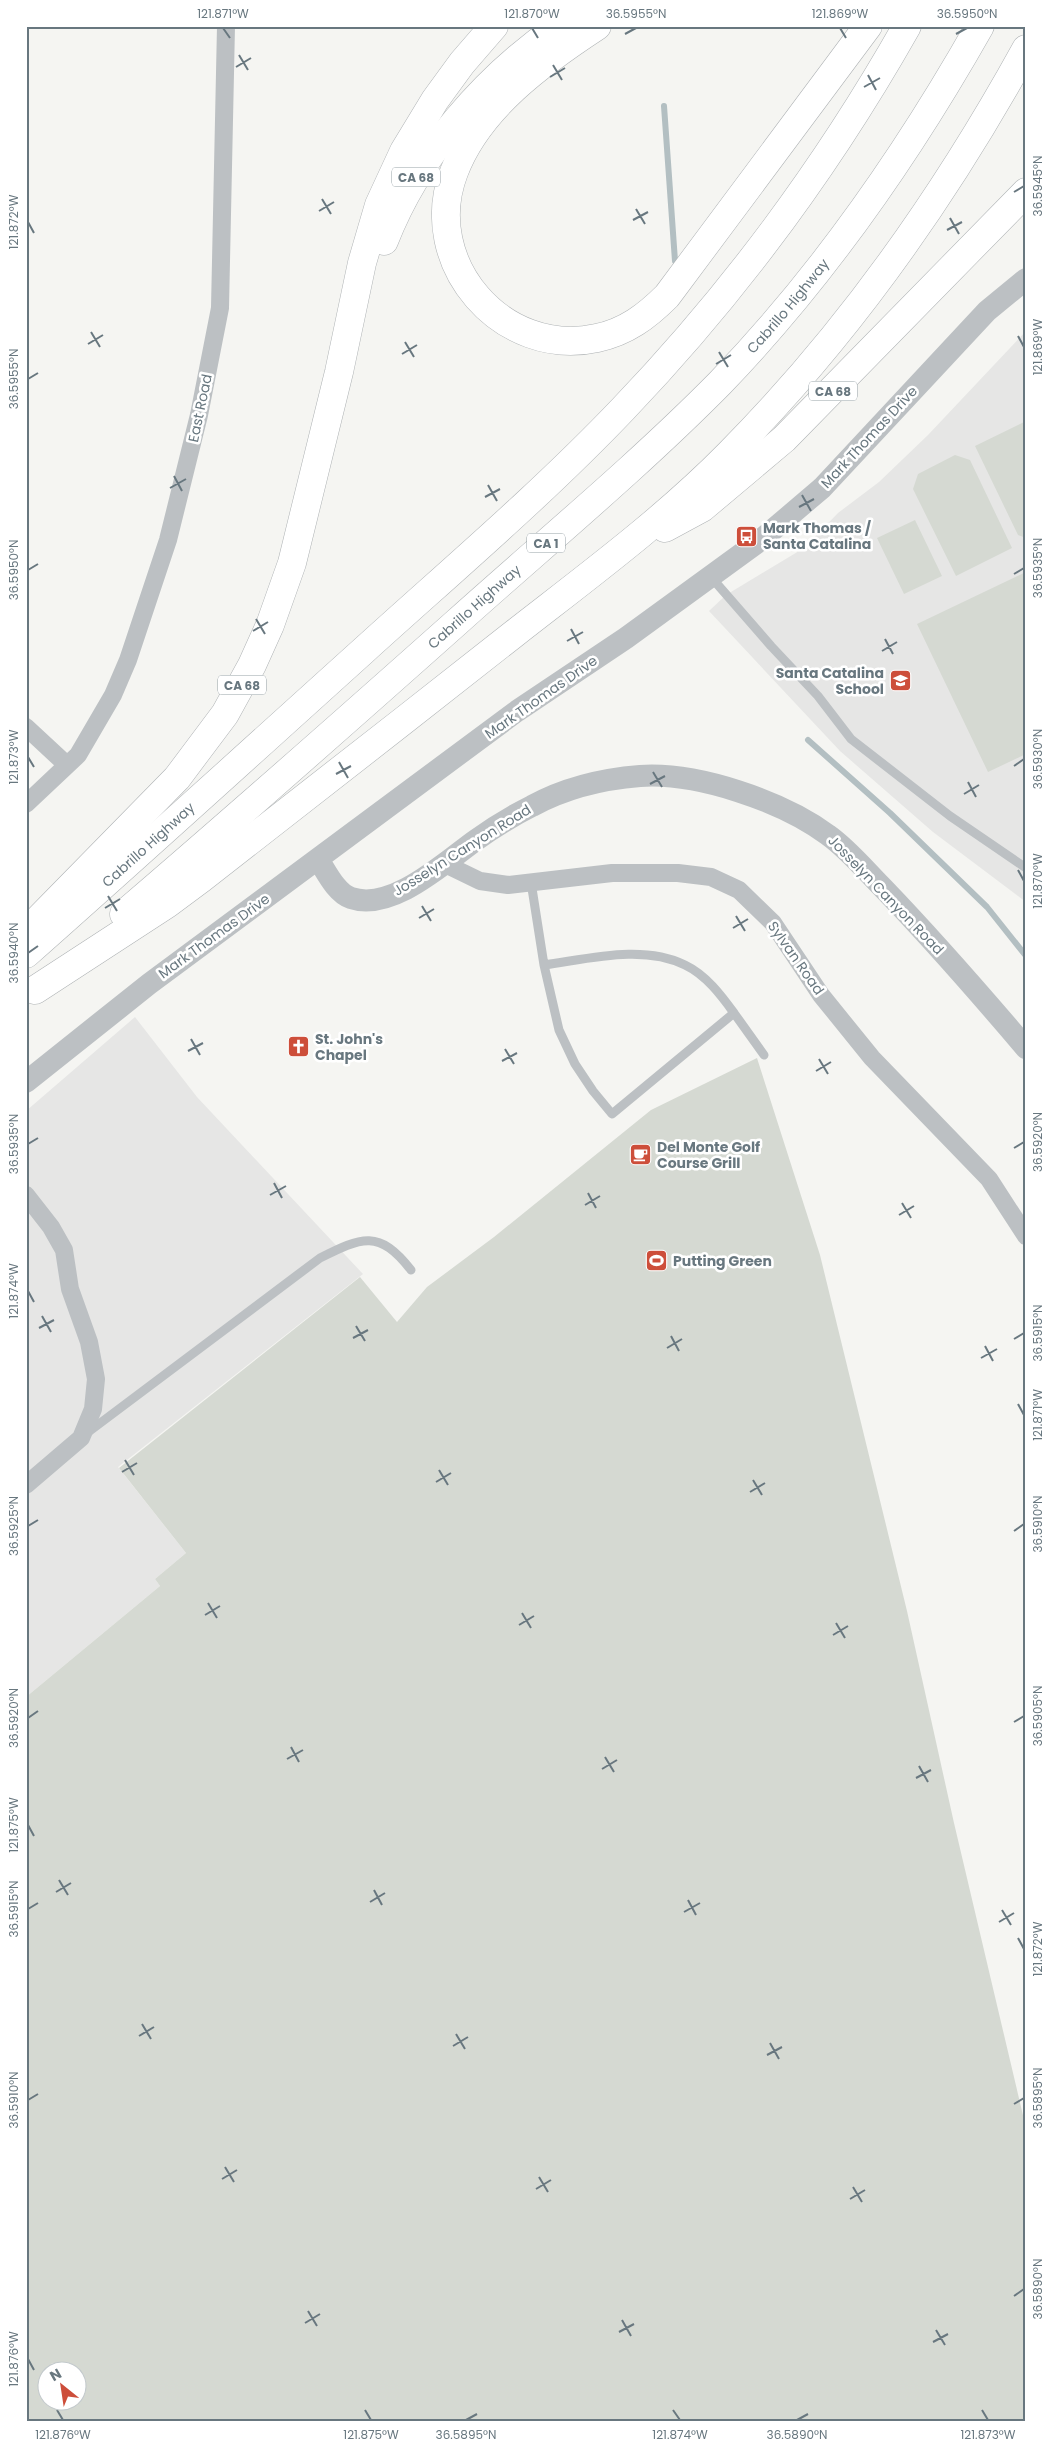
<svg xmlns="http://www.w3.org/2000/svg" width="1052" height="2448" viewBox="0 0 1052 2448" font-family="Poppins,sans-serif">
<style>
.built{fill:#e6e6e5}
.green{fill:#d5d9d2;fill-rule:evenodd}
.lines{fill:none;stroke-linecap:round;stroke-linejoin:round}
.stream{stroke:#b3bfc2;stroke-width:6}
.motorway-casing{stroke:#aeb2b4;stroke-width:29}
.service{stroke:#bcc0c3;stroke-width:9}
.minor{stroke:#bcc0c3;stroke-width:18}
.tertiary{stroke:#bcc0c3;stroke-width:22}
.motorway{stroke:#fff;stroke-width:28}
.ticks{fill:none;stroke:#68777f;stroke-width:2}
.labels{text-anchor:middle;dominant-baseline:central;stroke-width:5;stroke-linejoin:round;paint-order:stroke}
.shield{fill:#fff;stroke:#95a0a5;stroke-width:1}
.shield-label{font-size:12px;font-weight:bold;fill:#68777f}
.street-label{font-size:14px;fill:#68777f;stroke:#fff}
.poi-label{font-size:14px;font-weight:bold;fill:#68777f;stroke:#fff;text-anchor:start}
.neatline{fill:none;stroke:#68777f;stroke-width:2}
.ticks-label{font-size:12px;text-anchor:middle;fill:#68777f}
</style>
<rect width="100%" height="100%" fill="#f5f5f2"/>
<path class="built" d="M1026,331V902L933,832L840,751L709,611L726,595L804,548L838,513L879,482L928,435Z
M135,1017L197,1097L363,1274L118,1467L186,1553L155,1579L160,1586L26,1697V1111Z"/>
<path class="green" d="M1026,421V538L1018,535L975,446Z
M955,455L970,460L1012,548L956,576L913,489L918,474Z
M915,520L942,576L904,594L877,538Z
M1026,572V754L988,772L917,624Z
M757,1058L820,1255L907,1611L954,1823L1026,2128V2422H26V1697L160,1586L155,1579L186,1553L119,1468L360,1277L397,1322L427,1287L494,1237L651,1110ZM48,2370H78V2400H48Z"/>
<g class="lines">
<path class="stream" d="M664,106L675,261
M808,740L890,813L987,907L1026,956"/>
<defs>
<g id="motorway">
<path d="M597,26C542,62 478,108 454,172C419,263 503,359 597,338C626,332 647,316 667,296L868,26"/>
<path d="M384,241C417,156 485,77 560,26"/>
<path d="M665,528L702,508L784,439L1026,192"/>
<path id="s1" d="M124,914C236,818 347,720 457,622C545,543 637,467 720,383C823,276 907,155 980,26"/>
<path d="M27,931L177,778L225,714L252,665L270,625L292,563L339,372L362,263L379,205L404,151L435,100L462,63L494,26"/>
<path id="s2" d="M26,954C139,854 251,752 363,651C450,572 541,495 623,409C732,295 829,164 907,26"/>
<path d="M35,990L167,904L202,878C306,797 411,715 515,633C588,576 664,520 729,454C847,335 945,196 1026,49"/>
</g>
</defs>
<use href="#motorway" class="motorway-casing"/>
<path class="service" d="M711,577L771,646L818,696L851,739L950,816L1026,868
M531,882L544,965L559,1030L575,1064L593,1091L612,1114L734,1013C721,995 706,975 685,965C643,944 588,959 544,965
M734,1013L764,1055
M87,1433L320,1258C362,1237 379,1229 411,1270"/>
<path class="minor" d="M26,727L67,765
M26,804L78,755L113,695L128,660L168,540L199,415L220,308L226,26
M445,864L480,881L508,885L612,873H678L711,877L739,890L773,923L821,995L872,1058L989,1179L1026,1236
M26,1195L51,1227L64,1250L70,1289L89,1342L96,1379L93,1409L81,1438L26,1485"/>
<path class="tertiary" d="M318,859C326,871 336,893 351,898C392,912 445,862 476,840C494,827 512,816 532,806C565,788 602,779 640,776C697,772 782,801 828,835C848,849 866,871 884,889C933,940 980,994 1026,1048
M26,1082L149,984L517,711L626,638L762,539L822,488L987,311L1026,279"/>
<use href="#motorway" class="motorway"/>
</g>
<path class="ticks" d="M223,28L230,38M532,28L538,38M840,28L846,38M625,34L636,28M956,34L967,28M239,55L248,70M553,65L562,80M236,67L251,58M868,75L876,90M550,77L565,68M864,87L880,78M1014,192L1024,186M322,199L331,214M636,209L645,224M319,211L334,202M950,218L959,234M633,220L648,212M28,222L34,233M947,230L962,222M91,332L100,347M1018,336L1024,347M405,342L414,357M88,344L103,335M719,352L728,367M402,354L417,345M716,364L731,355M28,379L38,373M174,476L182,491M488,485L497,501M170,488L186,479M802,495L811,511M485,497L500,489M799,507L814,499M28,570L38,564M1014,574L1024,568M256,619L265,634M571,629L579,644M253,631L268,622M885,639L893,654M567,641L583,632M882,651L897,642M28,757L34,767M339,762L348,778M1014,766L1024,759M653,772L662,787M336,774L351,766M968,782L976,797M650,784L665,776M964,794L979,785M1018,870L1024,881M108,896L117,911M422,906L431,921M105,908L120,899M736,916L745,931M419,918L434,909M733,928L748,919M28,953L38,946M191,1039L200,1055M505,1049L514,1064M188,1051L203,1043M819,1059L828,1074M502,1061L517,1053M816,1071L831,1062M28,1144L38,1138M1014,1148L1024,1142M274,1183L282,1198M588,1193L596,1208M270,1195L286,1186M902,1203L911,1218M585,1205L600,1196M899,1215L914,1206M28,1291L34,1302M42,1316L51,1332M356,1326L365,1341M39,1328L54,1320M671,1336L679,1351M353,1338L368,1330M1014,1339L1024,1333M985,1346L993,1361M667,1348L682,1339M981,1358L997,1349M1018,1404L1024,1415M125,1460L134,1475M439,1470L448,1485M122,1472L137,1463M753,1480L762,1495M436,1482L451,1473M750,1492L765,1483M28,1526L38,1520M1014,1531L1024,1524M208,1603L217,1618M522,1613L531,1628M205,1615L220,1606M836,1623L845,1638M519,1625L534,1616M833,1635L848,1626M28,1718L38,1711M1014,1722L1024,1716M291,1747L299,1762M605,1757L614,1772M287,1759L303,1750M919,1766L928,1782M602,1769L617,1760M916,1778L931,1770M28,1825L34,1836M59,1880L68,1895M374,1890L382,1905M56,1892L71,1883M688,1900L696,1915M370,1902L385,1893M28,1909L38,1903M1002,1910L1011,1925M684,1912L700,1903M999,1922L1014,1913M1018,1938L1024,1949M142,2024L151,2039M456,2034L465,2049M139,2036L154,2027M770,2043L779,2059M453,2046L468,2037M767,2055L782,2047M28,2100L38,2094M1014,2104L1024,2098M225,2167L234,2182M539,2177L548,2192M222,2179L237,2170M853,2187L862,2202M536,2189L551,2180M850,2199L865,2190M1014,2296L1024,2289M308,2311L317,2326M622,2320L631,2336M305,2323L320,2314M936,2330L945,2345M619,2332L634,2324M933,2342L948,2334M28,2359L34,2370M57,2410L63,2420M365,2410L371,2420M673,2410L680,2420M982,2410L988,2420M466,2420L477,2414M797,2420L808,2414"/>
<defs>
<symbol id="bus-square" viewBox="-11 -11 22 22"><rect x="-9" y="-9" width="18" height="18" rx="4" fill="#cd4e3a" stroke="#fff"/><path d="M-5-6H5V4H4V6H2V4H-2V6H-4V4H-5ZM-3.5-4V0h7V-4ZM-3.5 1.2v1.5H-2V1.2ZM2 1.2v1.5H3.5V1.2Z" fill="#fff"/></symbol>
<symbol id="school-square" viewBox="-11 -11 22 22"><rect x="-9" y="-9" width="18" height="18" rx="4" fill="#cd4e3a" stroke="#fff"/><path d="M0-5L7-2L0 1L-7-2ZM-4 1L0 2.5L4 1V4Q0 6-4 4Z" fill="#fff"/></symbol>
<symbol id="church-square" viewBox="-11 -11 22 22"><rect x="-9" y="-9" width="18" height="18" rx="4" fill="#cd4e3a" stroke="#fff"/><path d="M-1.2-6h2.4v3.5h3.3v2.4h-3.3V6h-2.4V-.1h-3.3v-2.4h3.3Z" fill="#fff"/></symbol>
<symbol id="cafe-square" viewBox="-11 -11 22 22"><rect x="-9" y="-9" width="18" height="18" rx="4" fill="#cd4e3a" stroke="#fff"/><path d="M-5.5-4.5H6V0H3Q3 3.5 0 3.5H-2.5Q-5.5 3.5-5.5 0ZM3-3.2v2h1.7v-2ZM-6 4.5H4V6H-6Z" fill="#fff"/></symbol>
<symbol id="stadium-square" viewBox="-11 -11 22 22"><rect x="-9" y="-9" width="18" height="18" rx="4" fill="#cd4e3a" stroke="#fff"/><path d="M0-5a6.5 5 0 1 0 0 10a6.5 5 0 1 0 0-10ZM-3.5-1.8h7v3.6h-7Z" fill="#fff"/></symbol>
</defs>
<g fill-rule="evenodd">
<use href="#bus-square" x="734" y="524" width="25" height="25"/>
<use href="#school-square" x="888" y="668" width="25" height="25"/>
<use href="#church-square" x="286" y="1034" width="25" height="25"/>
<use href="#cafe-square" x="628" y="1142" width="25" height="25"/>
<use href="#stadium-square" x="644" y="1248" width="25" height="25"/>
</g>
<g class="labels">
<g class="shield">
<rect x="392" y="167.5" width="48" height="19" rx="4"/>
<rect x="809" y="381.5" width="48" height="19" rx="4"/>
<rect x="527" y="533.5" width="38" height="19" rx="4"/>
<rect x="218" y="675.5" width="48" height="19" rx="4"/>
</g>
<g class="shield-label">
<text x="416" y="177">CA 68</text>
<text x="833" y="391">CA 68</text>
<text x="546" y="543">CA 1</text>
<text x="242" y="685">CA 68</text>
</g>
<g class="street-label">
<text stroke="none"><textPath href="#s1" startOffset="901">Cabrillo Highway</textPath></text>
<text transform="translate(200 408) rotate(-78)">East Road</text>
<text transform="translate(869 437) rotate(-47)">Mark Thomas Drive</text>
<text stroke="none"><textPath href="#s1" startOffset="466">Cabrillo Highway</textPath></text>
<text transform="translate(541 697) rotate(-35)">Mark Thomas Drive</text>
<text stroke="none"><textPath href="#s2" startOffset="164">Cabrillo Highway</textPath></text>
<text transform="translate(462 850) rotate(-32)">Josselyn Canyon Road</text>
<text transform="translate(886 895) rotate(46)">Josselyn Canyon Road</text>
<text transform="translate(214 936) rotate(-36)">Mark Thomas Drive</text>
<text transform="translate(796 958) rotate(55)">Sylvan Road</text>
</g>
<g class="poi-label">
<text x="763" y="528">Mark Thomas /<tspan x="763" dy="16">Santa Catalina</tspan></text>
<text x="884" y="673" text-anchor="end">Santa Catalina<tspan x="884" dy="16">School</tspan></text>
<text x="315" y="1039">St. John's<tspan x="315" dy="16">Chapel</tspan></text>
<text x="657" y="1147">Del Monte Golf<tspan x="657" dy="16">Course Grill</tspan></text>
<text x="673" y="1261">Putting Green</text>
</g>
</g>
<rect width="1052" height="2448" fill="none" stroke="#ffffff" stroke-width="55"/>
<g transform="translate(62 2386) rotate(330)"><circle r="24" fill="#ffffff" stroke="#c3c9cc"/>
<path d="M0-4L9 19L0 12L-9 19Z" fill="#cd4e3a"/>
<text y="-8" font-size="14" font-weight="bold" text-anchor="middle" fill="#68777f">N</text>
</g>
<rect x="28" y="28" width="996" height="2392" class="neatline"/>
<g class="ticks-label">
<text x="223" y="18">121.871°W</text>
<text x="532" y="18">121.870°W</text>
<text x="636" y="18">36.5955°N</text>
<text x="840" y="18">121.869°W</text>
<text x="967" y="18">36.5950°N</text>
<text transform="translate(1038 186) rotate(-90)" y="4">36.5945°N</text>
<text transform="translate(14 222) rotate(-90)" y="4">121.872°W</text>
<text transform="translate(1038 347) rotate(-90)" y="4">121.869°W</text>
<text transform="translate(14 379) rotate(-90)" y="4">36.5955°N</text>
<text transform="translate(1038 568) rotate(-90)" y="4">36.5935°N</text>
<text transform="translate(14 570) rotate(-90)" y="4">36.5950°N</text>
<text transform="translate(14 757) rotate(-90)" y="4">121.873°W</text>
<text transform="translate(1038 759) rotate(-90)" y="4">36.5930°N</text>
<text transform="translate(1038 881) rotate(-90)" y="4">121.870°W</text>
<text transform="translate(14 953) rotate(-90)" y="4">36.5940°N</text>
<text transform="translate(1038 1142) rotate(-90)" y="4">36.5920°N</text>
<text transform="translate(14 1144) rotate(-90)" y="4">36.5935°N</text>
<text transform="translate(14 1291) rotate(-90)" y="4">121.874°W</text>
<text transform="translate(1038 1333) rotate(-90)" y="4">36.5915°N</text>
<text transform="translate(1038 1415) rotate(-90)" y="4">121.871°W</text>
<text transform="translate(1038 1524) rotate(-90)" y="4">36.5910°N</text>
<text transform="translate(14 1526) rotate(-90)" y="4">36.5925°N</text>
<text transform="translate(1038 1716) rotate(-90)" y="4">36.5905°N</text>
<text transform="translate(14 1718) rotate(-90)" y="4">36.5920°N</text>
<text transform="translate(14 1825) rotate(-90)" y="4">121.875°W</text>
<text transform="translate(14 1909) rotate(-90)" y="4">36.5915°N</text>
<text transform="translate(1038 1949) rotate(-90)" y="4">121.872°W</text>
<text transform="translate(1038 2098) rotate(-90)" y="4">36.5895°N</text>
<text transform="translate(14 2100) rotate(-90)" y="4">36.5910°N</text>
<text transform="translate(1038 2289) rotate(-90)" y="4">36.5890°N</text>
<text transform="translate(14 2359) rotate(-90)" y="4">121.876°W</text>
<text x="63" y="2439">121.876°W</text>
<text x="371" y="2439">121.875°W</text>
<text x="466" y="2439">36.5895°N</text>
<text x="680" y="2439">121.874°W</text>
<text x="797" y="2439">36.5890°N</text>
<text x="988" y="2439">121.873°W</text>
</g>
</svg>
